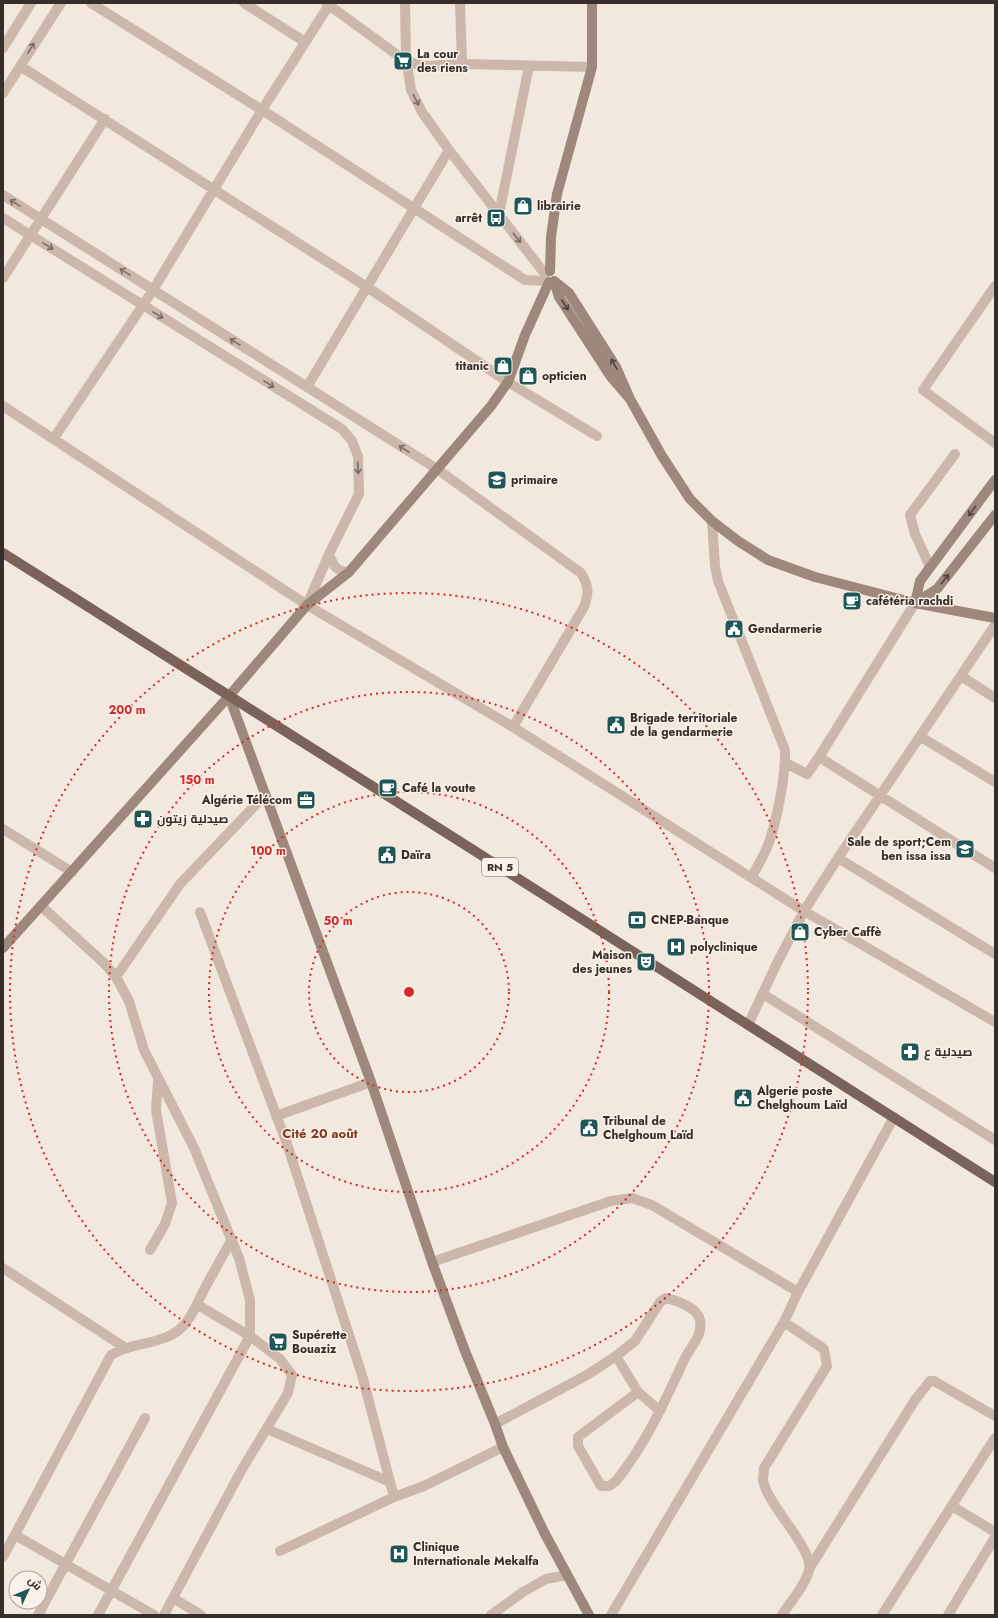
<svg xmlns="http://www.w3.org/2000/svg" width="998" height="1618" viewBox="0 0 998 1618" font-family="Jost,Cairo,sans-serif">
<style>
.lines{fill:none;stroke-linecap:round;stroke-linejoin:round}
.street{stroke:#cbb8aa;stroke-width:10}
.secondary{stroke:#9e877b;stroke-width:10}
.primary{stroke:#7a645a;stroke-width:10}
.oneway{stroke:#7a6c63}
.oneway2{stroke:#52443e}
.ring{fill:none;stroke:#d62828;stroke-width:2;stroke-dasharray:2 4}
.labels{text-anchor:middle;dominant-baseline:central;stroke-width:3;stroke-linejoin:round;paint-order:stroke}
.shield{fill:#faf2ea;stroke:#726963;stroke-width:1}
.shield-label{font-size:11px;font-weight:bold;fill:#382e29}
.poi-label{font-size:12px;font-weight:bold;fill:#382e29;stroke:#faf2ea;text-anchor:start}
.neighbourhood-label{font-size:13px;font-weight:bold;fill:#873923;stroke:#faf2ea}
.centre{fill:#d62828;stroke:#faf2ea;stroke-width:2}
.ring-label{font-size:12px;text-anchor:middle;font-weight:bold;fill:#d62828;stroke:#faf2ea;stroke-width:3;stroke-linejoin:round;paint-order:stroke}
</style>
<rect width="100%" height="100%" fill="#f2e8de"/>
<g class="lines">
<path class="street" d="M91,3L262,110L525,280L546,281
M244,3L305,42
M326,3L407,62L426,66L462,64L592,67
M405,3L406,58L411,90L422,112L449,150L545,274
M460,3L462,64
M3,48L31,3
M20,66L367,287L508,382L597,436
M3,93L61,3
M3,195L437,469L581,573C589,586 589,593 584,607L513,727
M499,214L529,66
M3,218L342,429L352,441L358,456L359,494L329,554L307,605
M3,278L105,119
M995,286L923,390L995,443
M307,387L449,150
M3,406L307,605L513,727L804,911L995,1022
M54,438L153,290L262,110L329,5
M712,521L715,566L718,581L785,750C786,775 776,827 766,850C762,859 756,868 752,877
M329,554C333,565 336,572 349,572
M930,567L915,534L910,515L955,454
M961,676L995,698
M921,737L995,782
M819,757L915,603
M786,763L807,774L819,757L995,868
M3,829L72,872
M838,858L995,954
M41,906L104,963L116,977L129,1001L144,1050L194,1148L239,1258L250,1300V1336L98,1615
M200,912L287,1144L362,1375L394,1497L424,1486L503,1447
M116,977L180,884L265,795
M763,994L995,1140
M748,1025L776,965L804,911L838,858L995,625
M276,1116L371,1082
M150,1250L165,1224L172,1203L156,1110L158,1080
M432,1262L611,1201L632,1198L652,1205L798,1292L894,1117
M3,1268L124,1347
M198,1305L250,1336L280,1359L292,1375L288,1393L241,1471L173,1598L201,1615
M616,1356L635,1341L660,1302L666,1298C676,1300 698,1308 700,1320C703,1335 692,1345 685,1358C665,1401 646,1444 616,1481L609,1486H601L578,1446V1437L638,1392
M495,1424L587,1375L616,1356L638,1392L660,1411
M267,1429L390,1482
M952,1506L995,1532
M15,1535L154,1615
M280,1551L394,1497
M3,1557L111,1355C129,1344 148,1345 167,1337C190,1328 196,1304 207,1284C215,1270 223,1255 231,1241
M809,1569L915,1400L930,1381H934L995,1416
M38,1615L145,1418
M164,1615L173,1598
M491,1615L523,1592L546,1579L567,1575
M611,1615L784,1322L798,1292
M782,1615C791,1601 805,1586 809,1570C814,1549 767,1505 763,1480C763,1476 764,1472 764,1468L827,1366L824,1349L784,1322
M882,1615L995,1438
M948,1615L995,1537"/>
<path class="secondary" d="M550,271L551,237L557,194L592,67V3
M630,399L611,377L559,297L554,281L569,293L616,367L630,399L662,456L690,499L712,521L738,541L768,560L815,577L915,603L995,618
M915,603L920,581L995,480
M915,603L937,589L995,515
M229,696L371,1082L432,1262L465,1351L495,1424L503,1447L545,1534L589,1615
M3,948L229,696L307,605L349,572L491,406L508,382L525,335L549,282"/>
<path class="primary" d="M3,553L448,834L995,1182"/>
</g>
<defs><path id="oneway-shaft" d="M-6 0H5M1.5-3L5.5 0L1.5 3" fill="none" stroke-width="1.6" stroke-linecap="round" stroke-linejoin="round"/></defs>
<g class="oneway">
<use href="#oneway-shaft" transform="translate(31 48) rotate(-59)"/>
<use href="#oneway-shaft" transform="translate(416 100) rotate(63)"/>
<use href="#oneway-shaft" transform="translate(15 203) rotate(-148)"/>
<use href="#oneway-shaft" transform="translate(517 238) rotate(52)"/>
<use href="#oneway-shaft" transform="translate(48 246) rotate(32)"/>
<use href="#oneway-shaft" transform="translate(125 272) rotate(-148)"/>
<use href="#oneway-shaft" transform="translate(158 315) rotate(32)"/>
<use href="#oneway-shaft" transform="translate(235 342) rotate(-148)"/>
<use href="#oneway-shaft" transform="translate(269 384) rotate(32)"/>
<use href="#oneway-shaft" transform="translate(404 449) rotate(-148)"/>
<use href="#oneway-shaft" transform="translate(358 468) rotate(87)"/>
</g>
<g class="oneway2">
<use href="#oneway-shaft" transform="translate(565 305) rotate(57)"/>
<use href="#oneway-shaft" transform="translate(614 364) rotate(-120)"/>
<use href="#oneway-shaft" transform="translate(972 511) rotate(127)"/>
<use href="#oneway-shaft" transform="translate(945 579) rotate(-52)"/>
</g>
<g class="ring">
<circle cx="409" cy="992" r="100"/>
<circle cx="409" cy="992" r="200"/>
<circle cx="409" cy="992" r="300"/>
<circle cx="409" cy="992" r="399"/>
</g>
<defs>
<symbol id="supermarket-square" viewBox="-11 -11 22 22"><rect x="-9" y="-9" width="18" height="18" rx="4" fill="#1f5759" stroke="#faf2ea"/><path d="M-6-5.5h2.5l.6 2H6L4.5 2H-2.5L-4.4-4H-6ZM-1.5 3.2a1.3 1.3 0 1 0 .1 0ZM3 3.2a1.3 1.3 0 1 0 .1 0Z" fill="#fff"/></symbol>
<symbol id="shop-square" viewBox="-11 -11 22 22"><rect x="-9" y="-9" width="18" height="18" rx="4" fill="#1f5759" stroke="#faf2ea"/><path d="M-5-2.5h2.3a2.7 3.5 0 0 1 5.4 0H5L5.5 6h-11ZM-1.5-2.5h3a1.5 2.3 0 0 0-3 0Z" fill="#fff"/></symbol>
<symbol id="bus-square" viewBox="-11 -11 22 22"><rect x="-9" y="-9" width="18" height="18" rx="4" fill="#1f5759" stroke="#faf2ea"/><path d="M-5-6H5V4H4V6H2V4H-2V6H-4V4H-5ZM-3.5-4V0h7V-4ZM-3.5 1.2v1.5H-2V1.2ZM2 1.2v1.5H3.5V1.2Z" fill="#fff"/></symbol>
<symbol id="school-square" viewBox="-11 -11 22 22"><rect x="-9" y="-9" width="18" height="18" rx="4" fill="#1f5759" stroke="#faf2ea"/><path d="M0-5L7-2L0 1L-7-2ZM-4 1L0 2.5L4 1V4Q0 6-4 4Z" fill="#fff"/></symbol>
<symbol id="cafe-square" viewBox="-11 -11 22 22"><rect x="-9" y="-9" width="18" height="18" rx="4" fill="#1f5759" stroke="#faf2ea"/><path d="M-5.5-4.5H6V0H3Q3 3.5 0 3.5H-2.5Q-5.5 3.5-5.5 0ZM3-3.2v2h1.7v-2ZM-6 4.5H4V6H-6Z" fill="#fff"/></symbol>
<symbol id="civic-square" viewBox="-11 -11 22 22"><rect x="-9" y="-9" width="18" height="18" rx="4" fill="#1f5759" stroke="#faf2ea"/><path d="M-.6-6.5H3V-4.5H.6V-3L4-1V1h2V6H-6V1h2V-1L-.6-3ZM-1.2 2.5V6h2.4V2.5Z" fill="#fff"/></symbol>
<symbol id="office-square" viewBox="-11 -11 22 22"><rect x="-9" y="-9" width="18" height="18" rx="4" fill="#1f5759" stroke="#faf2ea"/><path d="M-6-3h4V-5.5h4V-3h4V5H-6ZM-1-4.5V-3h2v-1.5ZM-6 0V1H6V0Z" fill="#fff"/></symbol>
<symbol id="pharmacy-square" viewBox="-11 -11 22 22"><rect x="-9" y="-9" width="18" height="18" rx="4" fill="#1f5759" stroke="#faf2ea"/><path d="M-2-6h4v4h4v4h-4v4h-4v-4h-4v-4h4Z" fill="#fff"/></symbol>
<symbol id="bank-square" viewBox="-11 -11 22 22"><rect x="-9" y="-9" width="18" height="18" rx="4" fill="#1f5759" stroke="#faf2ea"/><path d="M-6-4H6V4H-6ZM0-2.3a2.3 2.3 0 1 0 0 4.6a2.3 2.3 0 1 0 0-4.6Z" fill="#fff"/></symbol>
<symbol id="hospital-square" viewBox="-11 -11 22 22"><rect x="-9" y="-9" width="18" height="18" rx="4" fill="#1f5759" stroke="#faf2ea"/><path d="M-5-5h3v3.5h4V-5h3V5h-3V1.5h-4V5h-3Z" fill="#fff"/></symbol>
<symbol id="theatre-square" viewBox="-11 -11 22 22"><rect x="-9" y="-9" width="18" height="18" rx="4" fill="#1f5759" stroke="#faf2ea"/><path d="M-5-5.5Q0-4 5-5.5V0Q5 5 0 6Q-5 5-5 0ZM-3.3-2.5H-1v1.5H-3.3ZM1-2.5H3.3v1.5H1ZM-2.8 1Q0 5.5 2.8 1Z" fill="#fff"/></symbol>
</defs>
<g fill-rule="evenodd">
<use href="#supermarket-square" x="392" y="50" width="22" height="22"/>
<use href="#shop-square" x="512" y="195" width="22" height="22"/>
<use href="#bus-square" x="485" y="207" width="22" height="22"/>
<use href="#shop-square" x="492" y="355" width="22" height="22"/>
<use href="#shop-square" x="517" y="365" width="22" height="22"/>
<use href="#school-square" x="486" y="469" width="22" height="22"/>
<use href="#cafe-square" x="841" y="590" width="22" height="22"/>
<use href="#civic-square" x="723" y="618" width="22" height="22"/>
<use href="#civic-square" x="605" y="714" width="22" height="22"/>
<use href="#cafe-square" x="377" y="777" width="22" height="22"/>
<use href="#office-square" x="295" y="789" width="22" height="22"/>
<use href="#pharmacy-square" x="132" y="808" width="22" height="22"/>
<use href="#school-square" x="954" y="838" width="22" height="22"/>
<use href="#civic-square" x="376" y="844" width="22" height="22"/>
<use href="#bank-square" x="626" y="909" width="22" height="22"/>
<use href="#shop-square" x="789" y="921" width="22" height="22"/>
<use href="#hospital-square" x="665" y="936" width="22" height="22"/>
<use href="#theatre-square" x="635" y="951" width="22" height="22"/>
<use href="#pharmacy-square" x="899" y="1041" width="22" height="22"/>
<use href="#civic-square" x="732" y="1087" width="22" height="22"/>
<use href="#civic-square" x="578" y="1117" width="22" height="22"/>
<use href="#supermarket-square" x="267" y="1331" width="22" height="22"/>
<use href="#hospital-square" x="388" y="1543" width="22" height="22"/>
</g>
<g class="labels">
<rect class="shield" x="482" y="858" width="36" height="18" rx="3"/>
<g class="shield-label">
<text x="500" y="867">RN 5</text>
</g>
<g class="poi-label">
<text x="417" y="54">La cour<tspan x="417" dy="14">des riens</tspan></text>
<text x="537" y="206">librairie</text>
<text x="482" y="218" text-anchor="end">arrêt</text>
<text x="489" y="366" text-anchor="end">titanic</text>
<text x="542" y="376">opticien</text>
<text x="511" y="480">primaire</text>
<text x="866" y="601">cafétéria rachdi</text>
<text x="748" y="629">Gendarmerie</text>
<text x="630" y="718">Brigade territoriale<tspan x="630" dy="14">de la gendarmerie</tspan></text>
<text x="402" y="788">Café la voute</text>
<text x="292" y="800" text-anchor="end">Algérie Télécom</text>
<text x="157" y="819">صيدلية زيتون</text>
<text x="951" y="842" text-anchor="end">Sale de sport;Cem<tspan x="951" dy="14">ben issa issa</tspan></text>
<text x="401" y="855">Daïra</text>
<text x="651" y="920">CNEP-Banque</text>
<text x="814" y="932">Cyber Caffè</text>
<text x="690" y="947">polyclinique</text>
<text x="632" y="955" text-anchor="end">Maison<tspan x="632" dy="14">des jeunes</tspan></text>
<text x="924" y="1052">صيدلية ع</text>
<text x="757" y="1091">Algerie poste<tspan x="757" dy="14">Chelghoum Laïd</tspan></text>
<text x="603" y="1121">Tribunal de<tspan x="603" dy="14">Chelghoum Laïd</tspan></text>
<text x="292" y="1335">Supérette<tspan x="292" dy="14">Bouaziz</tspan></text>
<text x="413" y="1547">Clinique<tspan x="413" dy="14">Internationale Mekalfa</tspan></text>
</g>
<g class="neighbourhood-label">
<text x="320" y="1133">Cité 20 août</text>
</g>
</g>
<circle cx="409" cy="992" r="6" class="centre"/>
<g class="ring-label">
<text x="127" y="714">200 m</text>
<text x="197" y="784">150 m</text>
<text x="268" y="855">100 m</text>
<text x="338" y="925">50 m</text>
</g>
<rect width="998" height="1618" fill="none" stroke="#382e29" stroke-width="8"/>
<g transform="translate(28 1590) rotate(46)"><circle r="19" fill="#faf2ea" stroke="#aca49d"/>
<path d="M0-3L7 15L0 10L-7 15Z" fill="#1f5759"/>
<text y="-6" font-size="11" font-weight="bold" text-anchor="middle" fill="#382e29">ش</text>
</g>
</svg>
